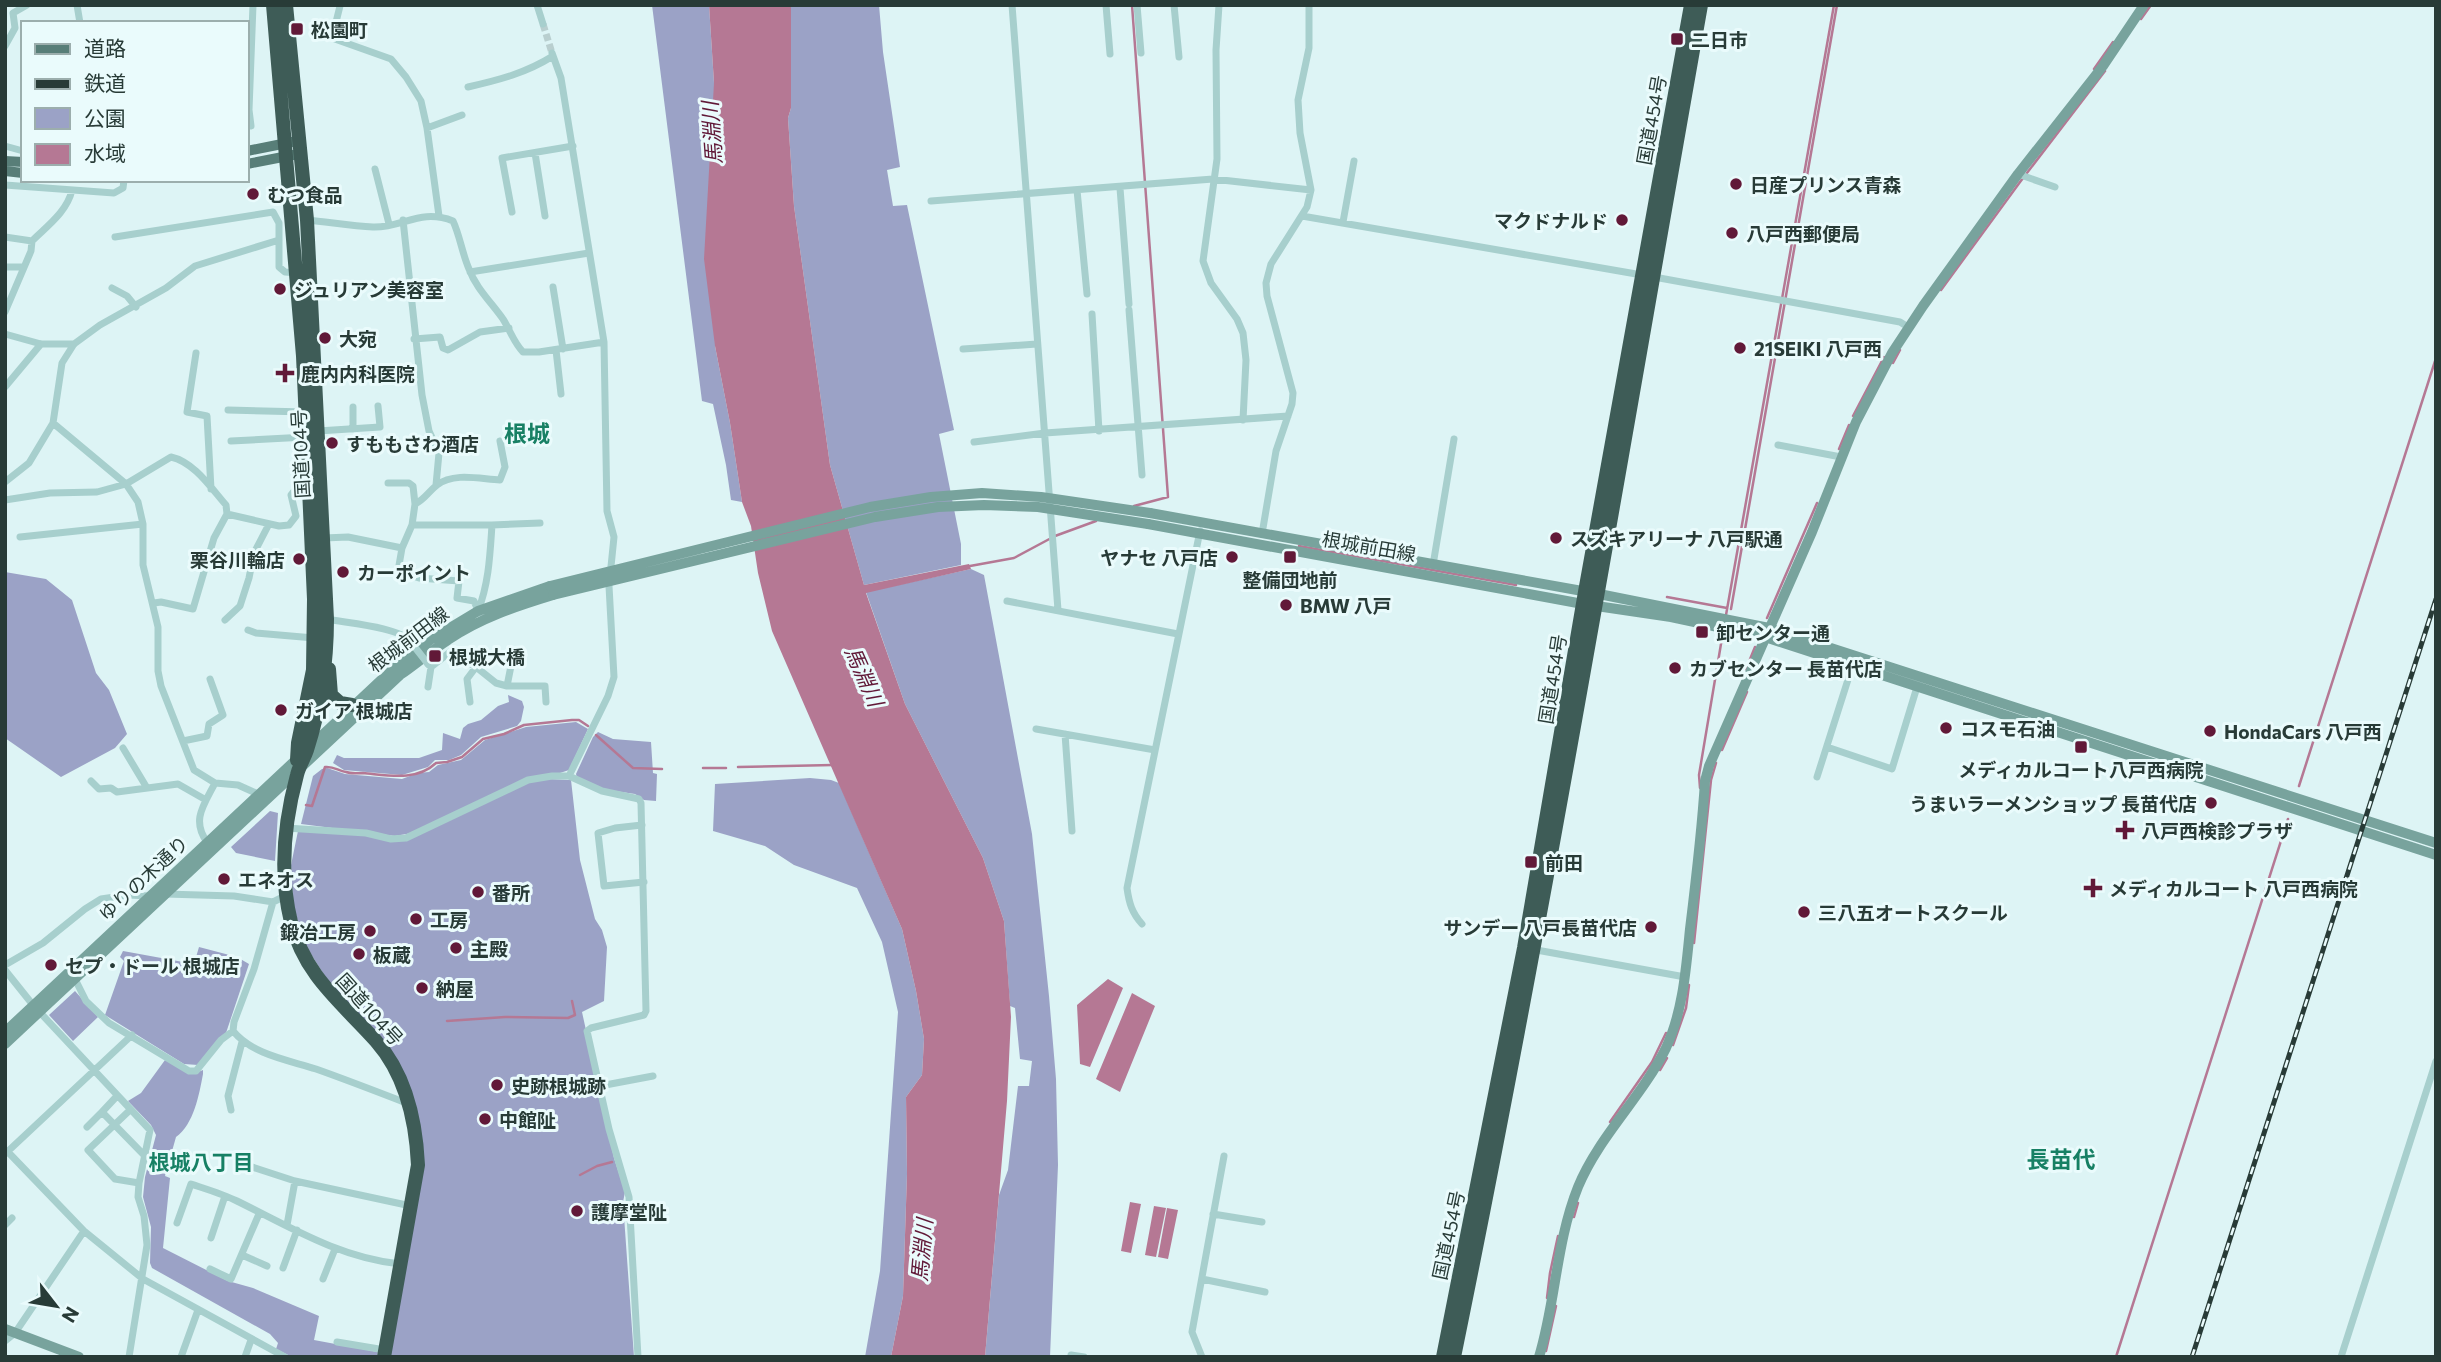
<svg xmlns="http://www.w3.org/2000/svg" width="2441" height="1362" viewBox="0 0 2441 1362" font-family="Commissioner,'Noto Sans JP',sans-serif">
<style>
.green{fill:#9ba2c6}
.water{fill:#b57894}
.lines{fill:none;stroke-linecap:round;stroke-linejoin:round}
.stream{stroke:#b57894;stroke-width:2.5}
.street-tunnel{stroke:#b9cfcf;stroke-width:7;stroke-dasharray:7 3.5;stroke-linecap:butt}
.street{stroke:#a7cfcd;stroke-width:7}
.secondary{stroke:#78a39d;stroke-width:10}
.primary{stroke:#587e78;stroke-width:10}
.highway{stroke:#3e5c57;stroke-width:14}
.rail-casing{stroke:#283b37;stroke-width:5}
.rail{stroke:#eafbfc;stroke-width:2.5;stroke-dasharray:8;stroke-linecap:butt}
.street-bridge{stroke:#a7cfcd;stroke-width:7}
.secondary-bridge{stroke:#78a39d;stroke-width:10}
.poi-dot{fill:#611938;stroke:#eafbfc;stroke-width:2.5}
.labels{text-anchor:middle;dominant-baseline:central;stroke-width:6;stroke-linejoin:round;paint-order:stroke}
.poi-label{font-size:19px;font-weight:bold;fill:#283b37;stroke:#eafbfc;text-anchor:start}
.street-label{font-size:19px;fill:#283b37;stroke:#eafbfc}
.water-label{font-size:21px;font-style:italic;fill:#611938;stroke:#eafbfc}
.neighbourhood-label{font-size:21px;font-weight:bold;fill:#178064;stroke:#eafbfc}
.quarter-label{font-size:23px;font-weight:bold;fill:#178064;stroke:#eafbfc}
</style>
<rect width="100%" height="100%" fill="#ddf4f5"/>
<path class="green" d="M652,5H709L714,83L715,346L730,423L742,502L731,500L726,465L713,404L702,401Z
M791,5H879L883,52L900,167L887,170L893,206L907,205L954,430L939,434L961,544V565L864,585L830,465L794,206L788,118L791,108Z
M971,569L984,575L1032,834L1049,996L1056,1079L1058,1165L1050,1357H985L999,1195L1008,1170L1018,1086H1029L1032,1061L1020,1059L1015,1008L1010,1006L1004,921L983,858L905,704L866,592Z
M5,572L46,579L72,600L96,673L109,690L127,734L115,748L61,777L5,738Z
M508,695L522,701L524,707L521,721L517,726L481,737L461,755L449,760H435L428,767L402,775L344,770L333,763L337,755L344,758H419L442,750L443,733L460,739L463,728L468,724L481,720L498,706L509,702Z
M576,722L588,729L569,770L557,774L535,777L412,833L395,836L301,824L313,776L322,769L327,768L345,774L402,779L418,773L429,772L438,765L461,760L485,740L526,727Z
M598,732L613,739L651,742L653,773L657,774L656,801L644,800L635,794L601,789L577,778L576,774L593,737Z
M810,778L831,780L839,783L902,929L916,991L924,1039L922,1075L906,1097L907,1174L903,1296L891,1357H865L880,1271L898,1012L882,942L857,888L794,865L765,846L713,831L715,784Z
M548,779L571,780L580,860L595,919L602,930L607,947L604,1001L582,1012L614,1158L625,1192L623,1202L634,1357H390L422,1172L412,1094L338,997L304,943L293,904L291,865L298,831L365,835L394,840L529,782Z
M270,811L278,813L275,861L236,853L231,847Z
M199,947L237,957L249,964L226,1033L198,1065L184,1064L105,1015L124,961L120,957L123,951L194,964Z
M75,991L98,1017L73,1041L49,1015Z
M165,1060L196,1073L203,1070V1074C199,1095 194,1124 176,1137L165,1176L170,1178L163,1248L228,1281L253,1288L319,1316L314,1340L378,1352L377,1357H292L276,1349L278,1343L270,1334L152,1268L150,1263L151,1227L143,1197L145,1177L156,1135L151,1125L128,1101L141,1093Z"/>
<path class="water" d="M709,5H791V108L788,118L794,206L830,465L864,585L969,564L971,569L866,593L905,704L983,858L1004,921L1011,1017L1007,1101L985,1357H891L903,1296L907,1174L906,1097L922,1075L924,1039L916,991L902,929L772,631L758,573L751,526L742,502L730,423L715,346L704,259L714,83Z
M1108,979L1123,988L1090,1067L1080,1064L1077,1005Z
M1132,993L1155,1006L1120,1092L1096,1079Z
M1130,1202L1141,1204L1131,1253L1121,1251Z
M1154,1206L1166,1208L1156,1257L1145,1255Z
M1167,1208L1178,1210L1168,1259L1158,1257Z"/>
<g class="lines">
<path class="stream" d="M1132,5L1168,497L1134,506
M2141,19L2151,5
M2094,69L2113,42
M1941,290L2020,182L2105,71
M1893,363L1900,350
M1853,416L1884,357
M1839,449L1849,425
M1299,546L1516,585
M970,566L1014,558L1055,536L1096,521
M1667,597L1727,608
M1731,609L1837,5
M1726,615L1834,5
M1767,618L1817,503
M1746,669L1755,647
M596,735L633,768L662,769
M1722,750L1747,692
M738,767L833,765
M703,768H726
M2299,786L2436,358
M1700,788L1699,775L1723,632
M306,805L312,806L325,767C334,766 338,771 346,772C351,774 357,773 363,773C387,775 416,782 436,763L447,762L462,757L483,739L504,734L524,725L572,720H579L588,726
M1694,943L1711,780L1716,763
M447,1021L505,1017L568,1018L575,1015L572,1001
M1673,1045L1686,1008L1689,985
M1660,1070L1667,1058
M1610,1122L1652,1062L1666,1033
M580,1175L597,1166L612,1162
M1574,1217L1578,1203
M1547,1298L1550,1273L1558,1236
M1546,1351L1556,1306
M2116,1357L2288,819"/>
<path class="street-tunnel" d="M543,24L552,53"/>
<path class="street" d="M77,5L80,23
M537,5L543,24
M1012,5L1058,610
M1106,5L1110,54
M1137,5L1141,53
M1174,5L1179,57
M1219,5L1216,50L1217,159L1203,261L1211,283L1237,319L1243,333L1246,360L1243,420
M340,6L332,38L391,59L406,77L421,101L427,128L439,216
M5,46L15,28L13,13L27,5
M552,53L561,78L604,342L607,511L614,537L609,586L614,677L608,696L569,776
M468,87C499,80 526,73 553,56
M251,126L249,110L253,5
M427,128L462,115
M5,146L23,151
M535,153L545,216
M375,169L389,224
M2018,174L2055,187
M5,185L114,193L123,188L124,180
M1120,188L1129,304
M1077,190L1087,294
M931,201L1213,179L1311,190
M512,212L502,158L573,146
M1302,216L1642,275
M307,220C329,222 351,226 373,227C403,228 420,208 453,221C460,236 462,253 469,269C476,288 491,302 503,319C510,330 514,343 523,352H539L604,342
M403,220L422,395L429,431L439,453L436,485
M1343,222L1354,161
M5,237L32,241L31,251L5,312
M115,237L273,212L279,223V267L285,272L298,273
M32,241C47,226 67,212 72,190
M5,267H24
M470,272L589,253
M1654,277L1900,322L1908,327
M553,287L563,349
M112,288L127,296L136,307
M1129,310L1142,475
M1092,314L1099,431
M5,334L41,344H74
M414,339L440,337L443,348L448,350L480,332L509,328
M963,349L1037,344
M556,350L561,394
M196,353L187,412L207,416L211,489
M5,387L41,344
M353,407V429
M228,410L306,412
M53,423L126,484L138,502L143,524V565L158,627V671L161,686L194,770L215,783L238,785L258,794
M318,431L380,427L378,406
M231,441L306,437
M974,442L1045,433L1288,416
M1778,445L1841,457
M5,482L29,463L53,423L62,363L74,344L100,325L166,288L195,266L279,240
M388,483H409L413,486L415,504
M5,500L50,493L97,492L126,484L171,457C194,462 211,488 226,505L227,514L214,538L193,609L161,602L154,603
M227,514L279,526L289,525L296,516L291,495L299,485L310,483
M412,525H492C490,554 489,583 478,611
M492,525L540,523
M1262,534L1276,451L1292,404L1293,393L1267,296L1266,283L1271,264L1307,207L1311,190L1300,133L1298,100L1309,48V5
M20,537L143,524
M324,538L348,537L402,548L398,571L419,578L459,581L457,598L474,601L479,613
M402,548L412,525L415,504C425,499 428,492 437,485C454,472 480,479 500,480L505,467L500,441
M1433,565L1454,439
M1007,601L1178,634
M327,619C346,623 399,627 410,641
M225,620L240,606L249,578L254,553L269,524
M248,630L256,633L314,638
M428,664L431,667L450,652L476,667L496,683L507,686H545L546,702
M507,686L511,666
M428,687L431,667
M470,702L467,679L476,667
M1036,729L1155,750
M1065,734L1072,831
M183,741L207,736L209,724L223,715L210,679
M1827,747L1892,769L1917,687
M123,748L147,788
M1817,777L1852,667
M91,781L99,789L111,788L117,792L178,784L206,800
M642,825L615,828L598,833L604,886L644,882
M286,828L366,833L391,839L406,838L528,780L552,776H569L602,791L639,799L641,803L646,1011L644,1015L591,1028L587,1031L609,1129L629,1197L638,1357
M207,842C191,820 204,805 215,783
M165,894L234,896L273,902L285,896
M273,902L254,969L234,1022L233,1031C253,1055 288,1060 316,1069C347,1080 378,1092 409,1104
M1142,924C1132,913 1129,903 1127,888L1200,531
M1531,949L1685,977
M5,965L43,943L85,909L101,899L128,895L150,896
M5,970L33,1005L150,1130L139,1183L138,1197L144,1216L147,1245L129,1357
M75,979L86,1001L109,1023L189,1071H196L221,1040L233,1031
M600,1086L653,1076
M117,1096L102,1112L144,1155
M130,1110L88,1150L115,1179L139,1183
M231,1110L228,1096L242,1042
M87,1127L102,1112
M8,1152L84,1231L143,1279L285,1357
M5,1154L132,1035
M243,1164L295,1181L411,1206
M1213,1214L1262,1222
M177,1223L191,1184C206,1189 223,1194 237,1201C290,1227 340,1258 400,1264
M5,1225L12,1218
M287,1225L295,1181
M211,1238L225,1196
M242,1255L267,1266
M283,1268L297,1230
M210,1269L231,1279L259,1214
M323,1279L335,1249
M1202,1279L1265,1292
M5,1341L15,1333L84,1231
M337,1342L385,1350
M181,1357L198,1310
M245,1357L251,1340
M1071,1357V1355L1084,1357
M1202,1357L1192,1332L1224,1156
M2341,1357L2436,1061"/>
<path class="secondary" d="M1150,513L1599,594L1769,628L2436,843
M1148,524L1583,604L1671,617L1765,637L2436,855
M5,1032L393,669L430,640L478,611L550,586
M5,1044L400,675C416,664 431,651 448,640C480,618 517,606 553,595
M5,1329L79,1357
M1539,1357C1556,1301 1556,1242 1578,1187C1599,1136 1642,1097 1666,1048C1683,1011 1686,969 1690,929C1696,880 1702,831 1705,781L1709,766L1812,532L1856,422L1892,353L1923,306L2018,174L2103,66L2144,5"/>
<path class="primary" d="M247,151L292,142
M5,161L23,162
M247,164L293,155
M5,171L23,173"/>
<path class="highway" d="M273,5L303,356L314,599L313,670L298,743L297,760
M286,5L307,220L327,619C327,662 320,709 307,750C304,759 299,766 297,775C284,823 279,873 291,922C305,976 341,1002 376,1041C406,1075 416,1121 418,1165L384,1357
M329,669L331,695L340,703L352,705
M1443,1357L1524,948L1585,592L1691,5
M1454,1357C1546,908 1621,456 1701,5"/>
<defs>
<path id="rail" d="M2192,1357L2436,599"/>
</defs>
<use href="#rail" class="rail-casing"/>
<use href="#rail" class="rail"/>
<path class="street-bridge" d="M410,641L428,664"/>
<path class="secondary-bridge" d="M550,586L870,507L931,497L982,493L1041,497L1150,513
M553,595L875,517L938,507L984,505L1038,507L1148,524"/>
</g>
<g class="poi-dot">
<rect x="290" y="22" width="14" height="14" rx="3.5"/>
<rect x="1670" y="32" width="14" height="14" rx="3.5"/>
<circle cx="1736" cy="184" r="7"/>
<circle cx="253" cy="194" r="7"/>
<circle cx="1622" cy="220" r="7"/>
<circle cx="1732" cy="233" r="7"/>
<circle cx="280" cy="289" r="7"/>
<circle cx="325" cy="338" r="7"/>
<circle cx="1740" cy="348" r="7"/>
<path d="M281.5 362.5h7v7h7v7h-7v7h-7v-7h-7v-7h7z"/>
<circle cx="332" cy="443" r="7"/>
<circle cx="1556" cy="538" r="7"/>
<circle cx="1232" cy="557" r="7"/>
<rect x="1283" y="550" width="14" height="14" rx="3.5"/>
<circle cx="299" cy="559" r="7"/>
<circle cx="343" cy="572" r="7"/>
<circle cx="1286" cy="605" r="7"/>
<rect x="1695" y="625" width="14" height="14" rx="3.5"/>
<rect x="428" y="649" width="14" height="14" rx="3.5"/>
<circle cx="1675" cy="668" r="7"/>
<circle cx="281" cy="710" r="7"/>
<circle cx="1946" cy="728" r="7"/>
<circle cx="2210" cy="731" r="7"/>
<rect x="2074" y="740" width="14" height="14" rx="3.5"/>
<circle cx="2211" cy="803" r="7"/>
<path d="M2121.5 819.5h7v7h7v7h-7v7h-7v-7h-7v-7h7z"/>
<rect x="1524" y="855" width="14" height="14" rx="3.5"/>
<circle cx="224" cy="879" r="7"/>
<path d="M2089.5 877.5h7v7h7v7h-7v7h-7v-7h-7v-7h7z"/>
<circle cx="478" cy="892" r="7"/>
<circle cx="1804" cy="912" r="7"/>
<circle cx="416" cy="919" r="7"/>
<circle cx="1651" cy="927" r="7"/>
<circle cx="370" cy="931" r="7"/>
<circle cx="456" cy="948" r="7"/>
<circle cx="359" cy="954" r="7"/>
<circle cx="51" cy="965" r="7"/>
<circle cx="422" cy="988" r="7"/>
<circle cx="497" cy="1085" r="7"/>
<circle cx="485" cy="1119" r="7"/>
<circle cx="577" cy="1211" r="7"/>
</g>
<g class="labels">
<g class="poi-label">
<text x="311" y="29">松園町</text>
<text x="1691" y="39">二日市</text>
<text x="1750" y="184">日産プリンス青森</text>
<text x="267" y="194">むつ食品</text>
<text x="1608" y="220" text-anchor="end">マクドナルド</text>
<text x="1746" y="233">八戸西郵便局</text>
<text x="294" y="289">ジュリアン美容室</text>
<text x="339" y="338">大宛</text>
<text x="1754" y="348">21SEIKI 八戸西</text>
<text x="301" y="373">鹿内内科医院</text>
<text x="346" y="443">すももさわ酒店</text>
<text x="1570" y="538">スズキアリーナ 八戸駅通</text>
<text x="1218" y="557" text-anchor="end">ヤナセ 八戸店</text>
<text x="285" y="559" text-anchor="end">栗谷川輪店</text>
<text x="357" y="572">カーポイント</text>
<text x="1290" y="579" text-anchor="middle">整備団地前</text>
<text x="1300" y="605">BMW 八戸</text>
<text x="1716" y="632">卸センター通</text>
<text x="449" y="656">根城大橋</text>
<text x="1689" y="668">カブセンター 長苗代店</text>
<text x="295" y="710">ガイア 根城店</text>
<text x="1960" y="728">コスモ石油</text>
<text x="2224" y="731">HondaCars 八戸西</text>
<text x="2081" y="769" text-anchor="middle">メディカルコート八戸西病院</text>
<text x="2197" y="803" text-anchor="end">うまいラーメンショップ 長苗代店</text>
<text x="2141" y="830">八戸西検診プラザ</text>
<text x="1545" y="862">前田</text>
<text x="238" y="879">エネオス</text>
<text x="2109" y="888">メディカルコート 八戸西病院</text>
<text x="492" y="892">番所</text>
<text x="1818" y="912">三八五オートスクール</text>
<text x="430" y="919">工房</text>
<text x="1637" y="927" text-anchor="end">サンデー 八戸長苗代店</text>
<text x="356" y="931" text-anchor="end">鍛冶工房</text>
<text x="470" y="948">主殿</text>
<text x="373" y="954">板蔵</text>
<text x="65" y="965">セプ・ドール 根城店</text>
<text x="436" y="988">納屋</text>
<text x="511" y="1085">史跡根城跡</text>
<text x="499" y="1119">中館阯</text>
<text x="591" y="1211">護摩堂阯</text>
</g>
<g class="street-label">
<text transform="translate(1651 120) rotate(-80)">国道454号</text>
<text transform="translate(300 454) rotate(-93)">国道104号</text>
<text transform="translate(1369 546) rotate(10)">根城前田線</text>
<text transform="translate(408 639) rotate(-37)">根城前田線</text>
<text transform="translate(1552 679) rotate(-81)">国道454号</text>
<text transform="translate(143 878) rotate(-43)">ゆりの木通り</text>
<text transform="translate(370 1009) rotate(48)">国道104号</text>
<text transform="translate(1448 1235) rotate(-78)">国道454号</text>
</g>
<g class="water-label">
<text transform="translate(711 133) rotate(-94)">馬淵川</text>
<text transform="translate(865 676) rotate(66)">馬淵川</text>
<text transform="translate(921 1250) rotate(-85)">馬淵川</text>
</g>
<g class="neighbourhood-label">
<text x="201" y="1161">根城八丁目</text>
</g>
<g class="quarter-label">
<text x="527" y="433">根城</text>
<text x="2061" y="1159">長苗代</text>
</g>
</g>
<rect width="2441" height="1362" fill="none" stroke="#283b37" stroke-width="14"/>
<rect x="21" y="21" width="228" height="161" fill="#eafbfc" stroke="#9caead" stroke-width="2"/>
<rect x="35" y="44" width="35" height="10" fill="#587e78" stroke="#9caead" stroke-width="2"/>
<text x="84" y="56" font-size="21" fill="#283b37">道路</text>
<rect x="35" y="79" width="35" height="10" fill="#283b37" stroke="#9caead" stroke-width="2"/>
<text x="84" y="91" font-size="21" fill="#283b37">鉄道</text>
<rect x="35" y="108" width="35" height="21" fill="#9ba2c6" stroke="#9caead" stroke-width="2"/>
<text x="84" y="126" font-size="21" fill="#283b37">公園</text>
<rect x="35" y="144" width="35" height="21" fill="#b57894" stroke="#9caead" stroke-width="2"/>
<text x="84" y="161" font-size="21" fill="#283b37">水域</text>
<g transform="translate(56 1306) rotate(121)" stroke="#eafbfc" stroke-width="5" paint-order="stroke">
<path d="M0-5L12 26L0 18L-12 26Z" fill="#283b37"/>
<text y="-10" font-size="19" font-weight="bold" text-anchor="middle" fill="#283b37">N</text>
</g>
</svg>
